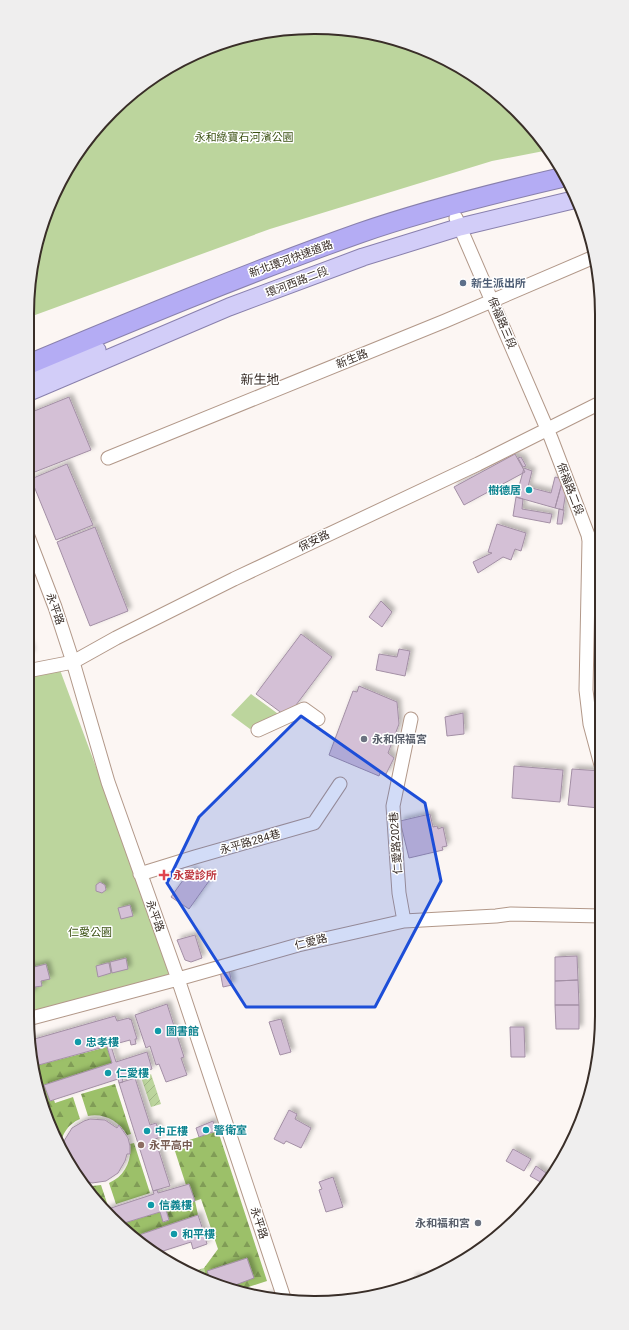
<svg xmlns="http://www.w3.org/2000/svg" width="629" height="1330" viewBox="0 0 629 1330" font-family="Roboto,'Noto Sans TC',sans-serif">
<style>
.forest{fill:url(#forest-firs)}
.park{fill:#bcd59d}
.garden{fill:url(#garden-furrows)}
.building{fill:#d4c0d6;stroke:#a38fa5;filter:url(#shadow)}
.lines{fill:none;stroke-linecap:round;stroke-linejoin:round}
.minor-casing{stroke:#b29889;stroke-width:15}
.major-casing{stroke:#8980ad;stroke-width:19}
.highway-casing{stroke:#8980ad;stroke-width:21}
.minor{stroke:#fff;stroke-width:13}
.major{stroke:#d2cdf8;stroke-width:17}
.highway{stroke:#b4acf4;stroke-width:19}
.marked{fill:#1d4ed8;fill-opacity:0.2;stroke:#1d4ed8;stroke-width:3;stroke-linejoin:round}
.service-dot{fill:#5c6f8a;stroke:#fff;stroke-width:1.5}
.culture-dot{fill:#0f9aa8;stroke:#fff;stroke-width:1.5}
.worship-dot{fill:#6b7280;stroke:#fff;stroke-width:1.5}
.health-dot{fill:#e0444e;stroke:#fff;stroke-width:1.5}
.education-dot{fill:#8d6e63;stroke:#fff;stroke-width:1.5}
.labels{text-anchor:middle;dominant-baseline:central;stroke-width:3;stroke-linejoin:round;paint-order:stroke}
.park-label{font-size:11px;fill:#3b5113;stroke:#fff}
.street-label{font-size:11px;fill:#392e28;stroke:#fff}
.service-label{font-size:11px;font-weight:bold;fill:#4e5e75;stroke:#fff;text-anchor:start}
.culture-label{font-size:11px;font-weight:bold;fill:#0d838f;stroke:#fff;text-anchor:start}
.worship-label{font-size:11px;font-weight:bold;fill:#5b616d;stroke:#fff;text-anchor:start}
.health-label{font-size:11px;font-weight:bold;fill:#be3a42;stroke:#fff;text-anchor:start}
.education-label{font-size:11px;font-weight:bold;fill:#785e54;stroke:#fff;text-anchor:start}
.quarter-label{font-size:13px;fill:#392e28;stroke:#fff}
.rim{fill:none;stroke:#392e28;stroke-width:2}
</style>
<defs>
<pattern id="forest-firs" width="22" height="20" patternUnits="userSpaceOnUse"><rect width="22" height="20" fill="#9cc069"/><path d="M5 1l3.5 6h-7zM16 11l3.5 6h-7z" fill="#809c56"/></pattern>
<pattern id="garden-furrows" width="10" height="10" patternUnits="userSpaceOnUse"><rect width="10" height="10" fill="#bcd59d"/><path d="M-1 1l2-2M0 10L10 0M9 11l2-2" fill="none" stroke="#a2b787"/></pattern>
<filter id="shadow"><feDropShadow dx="3.5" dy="-3.5" stdDeviation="2" flood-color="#0004"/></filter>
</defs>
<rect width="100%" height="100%" fill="#fcf6f3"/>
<path class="forest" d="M107,1047L112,1063L44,1085L50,1101L54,1100L55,1103L73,1097L80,1119C68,1124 62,1134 60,1146L42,1108L35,1066Z
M115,1084L131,1134L127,1135C119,1121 104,1113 88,1116L81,1094Z
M218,1131L267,1281L239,1290L205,1277L204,1268L218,1249L201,1199L195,1201L198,1215L136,1236L121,1224L160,1212L164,1222L169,1220L166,1210L194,1201L189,1184L186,1185L173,1145Z
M134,1143L150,1193L116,1204L109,1183C125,1176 132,1161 130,1144Z
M83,1184L92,1186L101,1185L109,1209L105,1210L98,1205Z"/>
<path class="park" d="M314,27L370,32L424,49L489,86L542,139L549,150L492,161L270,229L27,318L33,258L49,205L75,155L111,111L155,76L204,49L258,33Z
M60,670L174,977L27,1013V678Z
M251,694L281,716L250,729L231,715Z"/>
<path class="garden" d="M151,1074L161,1104L151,1107L141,1077Z
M204,1268L205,1277L191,1272Z"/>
<path class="building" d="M69,397L91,450L27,475V414Z
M515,454L525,472L464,505L454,487Z
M521,457L526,466L523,467L518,458Z
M67,464L93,525L56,540L31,479Z
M524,468L532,471L528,487L551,493L555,477L563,479L555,508L516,497Z
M563,479L567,485L563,510L555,508Z
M516,497L523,499L522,509L552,514L550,523L513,516Z
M559,509L564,510L562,524H557Z
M497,524L526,533L521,551L515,549L511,560L503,557L478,573L473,562L492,553L488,552Z
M95,527L128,611L90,626L57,542Z
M381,601L392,612L382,627L369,617Z
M301,634L332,657L287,717L256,694Z
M27,645H29L31,654H27Z
M399,649L410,651L405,676L376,670L379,654L397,657Z
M359,686L397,702L399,724L388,753L394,758L386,774L380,773L379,776L329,755L353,691L357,692Z
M463,713L464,734L447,736L445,717Z
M514,766L563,770L560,802L512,798Z
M572,769L601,771L599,808L568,805Z
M430,814L433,827L437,826L438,829L443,827L447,846L442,847L443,850L409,858L400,821Z
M191,869L209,881L189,909L171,897Z
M100,882L105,885L106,890L102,893L96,891V885Z
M130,905L133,916L121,919L118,908Z
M195,935L202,958L191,962L185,960L177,940Z
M577,956L578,980L555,981V957Z
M126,958L128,969L112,973L110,962Z
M596,961H602V993H596Z
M107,963H109L111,973L98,977L96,966Z
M27,964H29L30,968L46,964L50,979L41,981L42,986L35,987V990L31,991L32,994L27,995Z
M229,969L232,985L223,987L220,971Z
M578,980L579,1005H555V981Z
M596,993H602L601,1025H596Z
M167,1004L184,1057L181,1058L187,1075L166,1082L159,1064L156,1065L150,1046L146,1048L135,1015Z
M555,1005H579V1029H556Z
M115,1016L117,1021L129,1018L130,1020L131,1019L137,1039H135L136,1044L131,1045L130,1040L35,1066L31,1040Z
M281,1019L291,1052L280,1055L269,1022Z
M510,1027H524L525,1057H511Z
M111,1046L116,1062L147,1052L152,1069L122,1078L123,1082L119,1083L118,1079L50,1101L44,1085L112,1063L107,1047Z
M135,1078L150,1125L156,1123L161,1137L155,1139L170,1186L153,1191L119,1083Z
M289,1110L297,1114L295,1119L311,1128L301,1148L286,1141L284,1144L274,1139Z
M90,1119L105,1120L117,1128L119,1125L128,1138L130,1146V1154H127L125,1161L118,1173L106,1181L92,1183L79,1178L63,1154L64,1141L72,1128L84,1121Z
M213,1121L216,1131L199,1137L196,1128Z
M513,1149L531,1159L524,1171L506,1161Z
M536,1166L549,1175L544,1184L530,1176Z
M333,1177L343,1207L326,1212L319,1190L322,1189L319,1182Z
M189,1184L195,1201L166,1210L169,1220L163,1222L160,1212L121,1224L105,1210L154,1194L153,1191L157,1190L158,1193Z
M198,1215L204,1233L207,1231L209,1236L205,1237L207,1244L193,1249L191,1242L157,1253L136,1236Z
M247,1258L254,1278L230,1287L210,1279L207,1271Z
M414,1277L424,1280L412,1285Z
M272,1295L277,1298H262Z"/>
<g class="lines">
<defs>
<path id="minor" d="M456,218L551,438L588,535L589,541L586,690L590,724L601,765
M108,458L445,321L594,257
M27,534L55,607L73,662L108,782L178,979L284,1298
M27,671L73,662L116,638L234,579L478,464L600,403
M258,730L304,709L318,719
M140,874L195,857L314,823L340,784
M404,921L399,893L393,806L411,719
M28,1019L178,979L298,945L404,921L496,916L511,914L602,916"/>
<path id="major" d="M27,379L97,350
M27,393L229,307L363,257L460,227L577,199"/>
<path id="highway" d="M27,365C137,319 247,273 360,233C426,210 495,193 564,177"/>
</defs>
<use href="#minor" class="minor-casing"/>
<use href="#major" class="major-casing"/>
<use href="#highway" class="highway-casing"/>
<use href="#minor" class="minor"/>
<use href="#major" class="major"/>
<use href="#highway" class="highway"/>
</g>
<path class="marked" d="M301,716L425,803L441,881L375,1007H246L167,883L199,817Z"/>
<circle class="service-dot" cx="463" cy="283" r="4"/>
<g class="culture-dot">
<circle cx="529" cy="490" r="4"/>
<circle cx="158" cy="1031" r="4"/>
<circle cx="78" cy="1042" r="4"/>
<circle cx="108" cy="1073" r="4"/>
<circle cx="206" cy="1130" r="4"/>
<circle cx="147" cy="1131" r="4"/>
<circle cx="151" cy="1205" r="4"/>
<circle cx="174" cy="1234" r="4"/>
</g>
<g class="worship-dot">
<circle cx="364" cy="739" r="4"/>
<circle cx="478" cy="1223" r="4"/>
</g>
<path class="health-dot" d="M162 869h4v4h4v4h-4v4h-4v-4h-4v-4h4z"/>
<circle class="education-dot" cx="141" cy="1145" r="4"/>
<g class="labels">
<g class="park-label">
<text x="244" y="137">永和綠寶石河濱公園</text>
<text x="90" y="932">仁愛公園</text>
</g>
<g class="street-label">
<text transform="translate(291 259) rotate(-20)">新北環河快速道路</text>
<text transform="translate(297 282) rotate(-21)">環河西路二段</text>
<text transform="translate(502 323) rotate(67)">保福路三段</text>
<text transform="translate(352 359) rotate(-22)">新生路</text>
<text transform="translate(570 489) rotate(69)">保福路二段</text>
<text transform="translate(314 541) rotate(-26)">保安路</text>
<text transform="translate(55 609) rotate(71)">永平路</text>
<text transform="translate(250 842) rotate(-16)">永平路284巷</text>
<text transform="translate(396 843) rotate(-94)">仁愛路202巷</text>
<text transform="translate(155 916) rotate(70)">永平路</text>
<text transform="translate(311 942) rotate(-14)">仁愛路</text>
<text transform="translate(259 1223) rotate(72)">永平路</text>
</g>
<g class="service-label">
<text x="471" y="283">新生派出所</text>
</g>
<g class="culture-label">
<text x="521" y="490" text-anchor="end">樹德居</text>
<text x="166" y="1031">圖書館</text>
<text x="86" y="1042">忠孝樓</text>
<text x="116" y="1073">仁愛樓</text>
<text x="214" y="1130">警衛室</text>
<text x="155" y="1131">中正樓</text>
<text x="159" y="1205">信義樓</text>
<text x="182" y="1234">和平樓</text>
</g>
<g class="worship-label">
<text x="372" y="739">永和保福宮</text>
<text x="470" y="1223" text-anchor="end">永和福和宮</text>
</g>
<g class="health-label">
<text x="173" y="875">永愛診所</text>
</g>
<g class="education-label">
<text x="149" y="1145">永平高中</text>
</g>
<g class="quarter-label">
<text x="260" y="379">新生地</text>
</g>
</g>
<path d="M0 0H629V1330H0ZM314 34H315A280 280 0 0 1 595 314V1016A280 280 0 0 1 315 1296H314A280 280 0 0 1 34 1016V314A280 280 0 0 1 314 34Z" fill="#efeeee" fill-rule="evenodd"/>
<path class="rim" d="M314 34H315A280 280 0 0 1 595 314V1016A280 280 0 0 1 315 1296H314A280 280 0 0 1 34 1016V314A280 280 0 0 1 314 34Z"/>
</svg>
